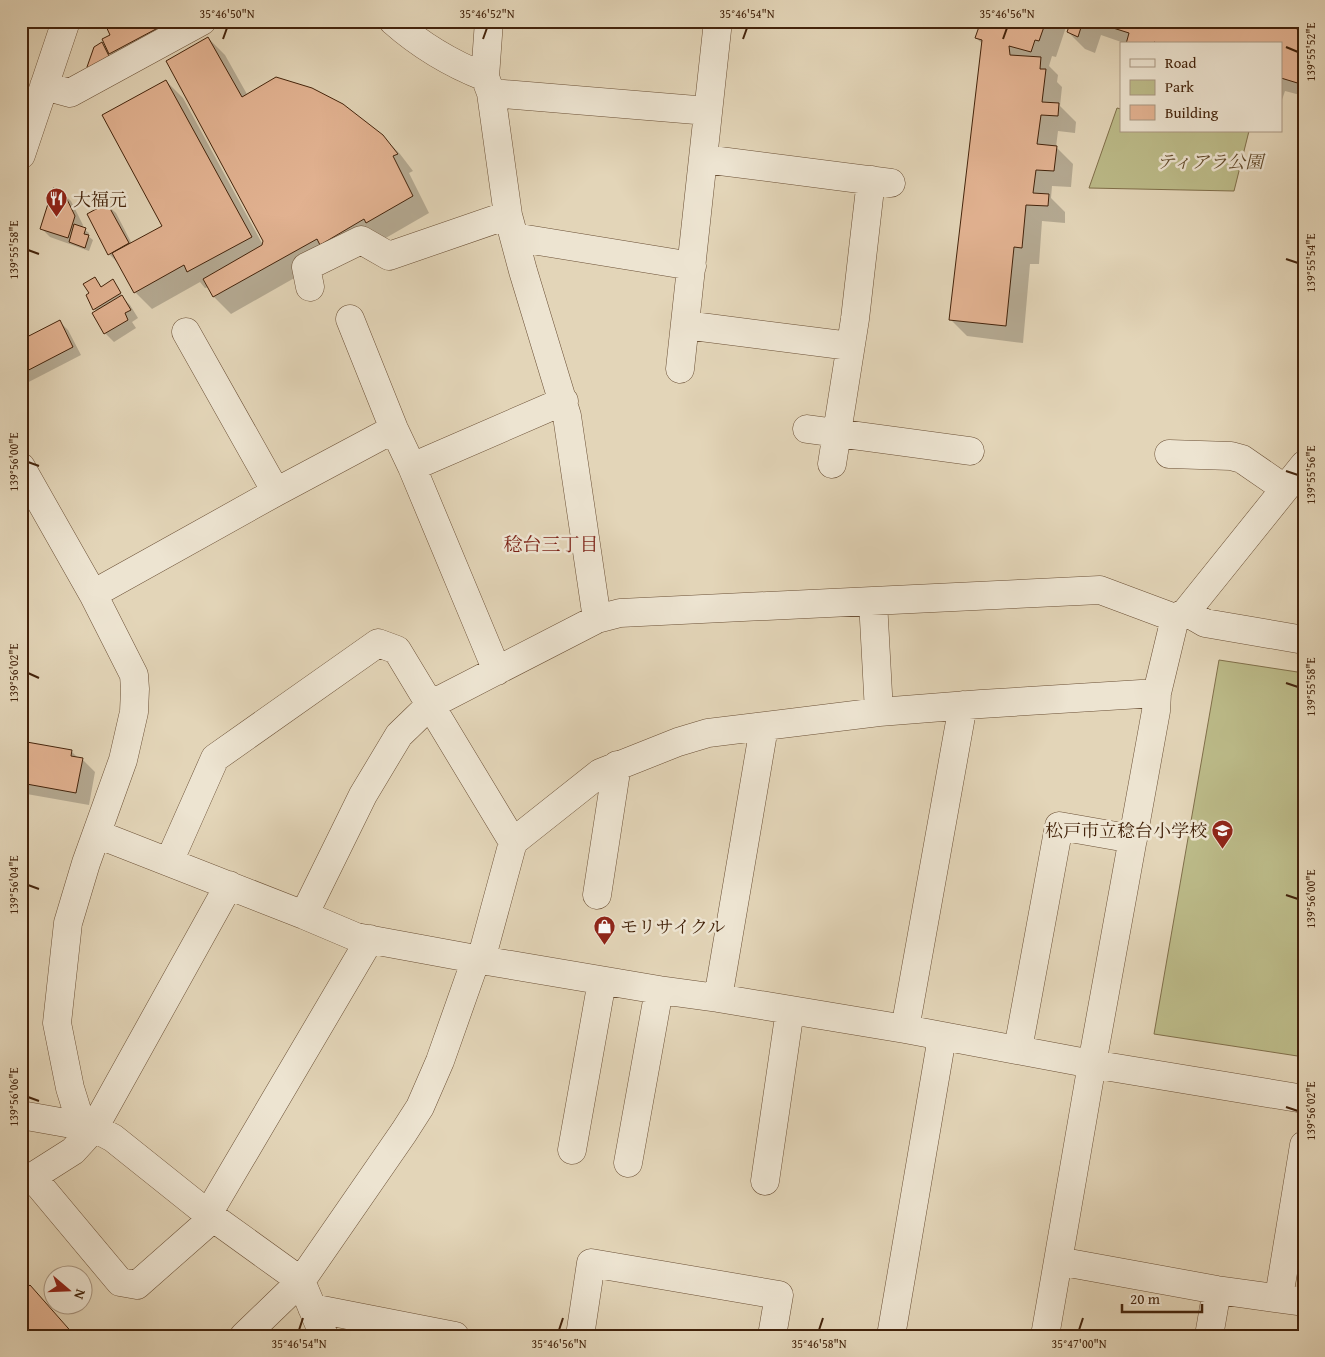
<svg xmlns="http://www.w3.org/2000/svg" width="1325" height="1357" viewBox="0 0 1325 1357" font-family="'Gentium Book Plus','Noto Serif JP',serif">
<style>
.green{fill:#bcbb89;stroke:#806f4a}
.shadow{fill:#0003}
.building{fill:#e3b392;stroke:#43230b}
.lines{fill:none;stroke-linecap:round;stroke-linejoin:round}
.minor-casing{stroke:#6b5036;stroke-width:29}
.minor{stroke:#ede4d1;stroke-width:28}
.ticks{fill:none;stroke:#43230b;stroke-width:2}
.labels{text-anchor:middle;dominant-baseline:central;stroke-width:5;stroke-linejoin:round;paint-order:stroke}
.park-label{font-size:18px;font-style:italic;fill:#61492a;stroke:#ede4d1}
.poi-label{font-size:18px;fill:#43230b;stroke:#ede4d1;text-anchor:start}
.neighbourhood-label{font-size:19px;fill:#7a1f14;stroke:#ede4d1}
.neatline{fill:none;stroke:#43230b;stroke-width:2}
.ticks-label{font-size:12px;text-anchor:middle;fill:#43230b}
</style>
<rect width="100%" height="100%" fill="#e3d5b8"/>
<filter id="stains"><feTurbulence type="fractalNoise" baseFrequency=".004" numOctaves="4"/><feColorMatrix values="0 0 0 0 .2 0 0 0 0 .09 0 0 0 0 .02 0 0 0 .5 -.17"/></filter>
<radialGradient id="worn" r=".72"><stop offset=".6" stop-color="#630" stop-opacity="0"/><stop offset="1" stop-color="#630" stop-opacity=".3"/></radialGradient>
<path class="green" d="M1117,108L1121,109V131H1249L1234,191L1089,188Z
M1219,660L1304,673V1057L1154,1034Z"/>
<path class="shadow" d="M107,21H206L123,66L107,50L114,64L102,44L109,51L112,35Z
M982,21H1070L1066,27L1056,57L1052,56L1049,66L1058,75L1057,82L1062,87L1060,106L1076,122L1075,133L1058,131L1056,147L1073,164L1071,187L1052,186L1051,198L1065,212V223L1042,221L1039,264H1030L1023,343L967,336L950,319L983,44L976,38Z
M1071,21H1266L1304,33V96L1285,91L1281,103V44H1127L1101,35L1095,53L1085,49L1068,32Z
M208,38L225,55L248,96L382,136L400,154L413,171L409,173L429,213L384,239L333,256L231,314L214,297L209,287L205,288L200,282L152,309L135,292L117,262L109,254L107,205L116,213L132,244L164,227L166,81L183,98L263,245L264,241Z
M62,193L71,201L83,225L82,228L89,233L88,236L93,240L89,251L50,237L42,229Z
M94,278L102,288L116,285L123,298L130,305L138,318L132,322L136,328L114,342L105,333L97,312L94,309L90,293Z
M59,321L68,330L81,355L21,386V341Z
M21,742L71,751L78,758L82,759L95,772L89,805L21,793Z"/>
<path class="building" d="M106,21H171L109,54L102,39L110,35L105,24Z
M981,21H1046L1039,41L1035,40L1031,52L1009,46L1010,55L1041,57L1040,69H1046L1042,102L1059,103L1058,116L1041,115L1037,144L1057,146L1054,171L1036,170L1033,193L1049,194L1048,206L1026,205L1022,248L1014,247L1006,326L949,320L982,40L975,38Z
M1071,21H1083L1078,37L1067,32Z
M1091,21H1271L1304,31V85L1281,78V44H1160L1154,42V44H1126L1129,33Z
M208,37L242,97L276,77L312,88L343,104L383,135L398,154L393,156L413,196L366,223L364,219L320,245L317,239L213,297L203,279L262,245L263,241L166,61Z
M102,42L111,60L89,71L87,67L94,47Z
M166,80L252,237L187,272L184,265L134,293L112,253L162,226L102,115Z
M53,188L63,191L75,216L68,238L40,229Z
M107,203L129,243L108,255L87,214Z
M74,224L86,228L84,234L89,235L85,248L69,242Z
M95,277L101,287L113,279L121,293L93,310L86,295L89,293L83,284Z
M122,295L131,310L125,313L128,320L104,334L92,313Z
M60,320L73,347L21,374V340Z
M1304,666V690H1300Z
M21,741L72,750L71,756L83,758L76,793L21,783Z
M30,1285L75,1336H27L21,1329V1293Z"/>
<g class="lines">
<defs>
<path id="minor" d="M393,21C420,45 452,64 485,77
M489,21L485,77L491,93L508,215L523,271L567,416L597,619
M44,86L70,93L202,21
M491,93L708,111
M21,155L66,21
M704,159L891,183
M514,237L692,266
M310,287L306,267L361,240L389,256L508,215
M350,319L394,429L412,467L497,671
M685,325L850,346
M186,332L276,492
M680,369L718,21
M807,429L970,451
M1169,454L1231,456L1242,459L1284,488
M832,464L855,319L871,180
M1304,465L1186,612L1175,618L1157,693L1156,711L1092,1064L1304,1099
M21,467L93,594L134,675L135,689L134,712L123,760L86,863L68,923L57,1023L70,1088L79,1117L94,1128
M412,467L564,401
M93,594L276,492L394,429
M873,601L879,712
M1186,612L1205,623L1304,640
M97,834L304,915L356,937L481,960L659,990L718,998L905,1029L1092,1064L1058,1261L1217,1290L1304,1302
M513,842L600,773L678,742L708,733L879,712L981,704L1157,693
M169,862L215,758L378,643L397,650L513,842L481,960
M597,895L617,765
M304,915L363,795L399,735L430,705L597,619L620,613L1100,590L1175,618
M718,998L764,727
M905,1029L963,705
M1018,1049L1059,826L1133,839
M21,1115L94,1128
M94,1128L229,885
M572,1150L602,981
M628,1163L659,990
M33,1178L120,1282L137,1285L213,1218
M765,1181L790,1010
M21,1184L73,1151L94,1128L113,1138L208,1214L301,1281L324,1336
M208,1214L370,939
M1279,1297L1304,1145
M312,1308L455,1336
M244,1336L301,1281L404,1132L420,1107L440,1061L476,959
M580,1336L591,1263L779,1295L772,1336
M891,1336L942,1037
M1045,1336L1058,1261
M1209,1336L1217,1290"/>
</defs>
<use href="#minor" class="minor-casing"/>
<use href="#minor" class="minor"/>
</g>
<path class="ticks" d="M223,39L227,28M483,39L487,28M743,39L747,28M1003,39L1007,28M1286,47L1298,52M28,250L39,254M1286,259L1298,263M28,462L39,466M1286,471L1298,475M28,673L39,678M1286,683L1298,687M28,885L39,889M1286,895L1298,899M28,1097L39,1101M1286,1107L1298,1111M299,1330L303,1318M559,1330L563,1318M819,1330L823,1318M1079,1330L1083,1318"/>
<defs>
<symbol id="restaurant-pin" viewBox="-11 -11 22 30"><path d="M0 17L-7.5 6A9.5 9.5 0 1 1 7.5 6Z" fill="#8f2418" stroke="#ede4d1"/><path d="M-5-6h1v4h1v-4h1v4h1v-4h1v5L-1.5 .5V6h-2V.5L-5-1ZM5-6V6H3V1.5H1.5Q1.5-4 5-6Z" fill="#fff"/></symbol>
<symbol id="school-pin" viewBox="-11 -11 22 30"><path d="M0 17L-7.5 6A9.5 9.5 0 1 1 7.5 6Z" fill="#8f2418" stroke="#ede4d1"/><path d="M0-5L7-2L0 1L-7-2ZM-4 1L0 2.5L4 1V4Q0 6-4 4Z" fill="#fff"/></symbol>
<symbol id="shop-pin" viewBox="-11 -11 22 30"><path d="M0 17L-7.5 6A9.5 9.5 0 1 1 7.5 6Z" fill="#8f2418" stroke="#ede4d1"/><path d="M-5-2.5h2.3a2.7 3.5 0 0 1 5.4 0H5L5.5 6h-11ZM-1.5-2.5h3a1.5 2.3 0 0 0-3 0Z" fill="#fff"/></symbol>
</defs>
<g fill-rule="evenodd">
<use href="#restaurant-pin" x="44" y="186" width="25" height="34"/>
<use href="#school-pin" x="1210" y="818" width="25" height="34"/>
<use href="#shop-pin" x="592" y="914" width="25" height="34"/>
</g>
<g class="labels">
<g class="park-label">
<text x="1210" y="161">ティアラ公園</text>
</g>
<g class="poi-label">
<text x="73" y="199">大福元</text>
<text x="1207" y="830" text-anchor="end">松戸市立稔台小学校</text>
<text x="620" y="926">モリサイクル</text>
</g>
<g class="neighbourhood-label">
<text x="551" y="544">稔台三丁目</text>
</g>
</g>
<rect width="1325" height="1357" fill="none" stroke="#e3d5b8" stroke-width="55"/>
<rect x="1120" y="42" width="162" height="90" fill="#ede4d1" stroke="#a99782"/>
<rect x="1130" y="59" width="25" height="8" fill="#ede4d1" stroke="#a99782"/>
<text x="1165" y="68" font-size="15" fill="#43230b">Road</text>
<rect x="1130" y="80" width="25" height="15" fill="#bcbb89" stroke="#a99782"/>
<text x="1165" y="92" font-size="15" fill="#43230b">Park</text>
<rect x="1130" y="105" width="25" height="15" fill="#e3b392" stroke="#a99782"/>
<text x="1165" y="118" font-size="15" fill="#43230b">Building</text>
<g transform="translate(68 1290) rotate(109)"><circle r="24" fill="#ede4d1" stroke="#a99782"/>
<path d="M0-4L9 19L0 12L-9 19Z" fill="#8f2418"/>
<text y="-8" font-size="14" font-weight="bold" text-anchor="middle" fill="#43230b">N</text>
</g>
<path d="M1122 1304v8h80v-8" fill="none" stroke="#43230b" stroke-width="2.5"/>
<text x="1130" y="1304" font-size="15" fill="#43230b" stroke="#ede4d1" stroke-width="4" paint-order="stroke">20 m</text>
<rect x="28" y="28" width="1270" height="1302" class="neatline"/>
<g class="ticks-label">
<text x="227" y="18">35°46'50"N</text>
<text x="487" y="18">35°46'52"N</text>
<text x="747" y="18">35°46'54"N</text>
<text x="1007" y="18">35°46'56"N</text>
<text transform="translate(1311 52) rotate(-90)" y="4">139°55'52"E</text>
<text transform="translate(14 250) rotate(-90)" y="4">139°55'58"E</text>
<text transform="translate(1311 263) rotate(-90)" y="4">139°55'54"E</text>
<text transform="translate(14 462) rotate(-90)" y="4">139°56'00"E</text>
<text transform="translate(1311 475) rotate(-90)" y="4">139°55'56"E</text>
<text transform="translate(14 673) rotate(-90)" y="4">139°56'02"E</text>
<text transform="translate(1311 687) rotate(-90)" y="4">139°55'58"E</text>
<text transform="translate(14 885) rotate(-90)" y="4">139°56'04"E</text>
<text transform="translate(1311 899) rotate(-90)" y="4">139°56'00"E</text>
<text transform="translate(14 1097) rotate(-90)" y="4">139°56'06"E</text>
<text transform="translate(1311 1111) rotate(-90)" y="4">139°56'02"E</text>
<text x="299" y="1348">35°46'54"N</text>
<text x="559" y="1348">35°46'56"N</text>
<text x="819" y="1348">35°46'58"N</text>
<text x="1079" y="1348">35°47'00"N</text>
</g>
<rect width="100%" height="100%" filter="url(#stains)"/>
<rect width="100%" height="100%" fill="url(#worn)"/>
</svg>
